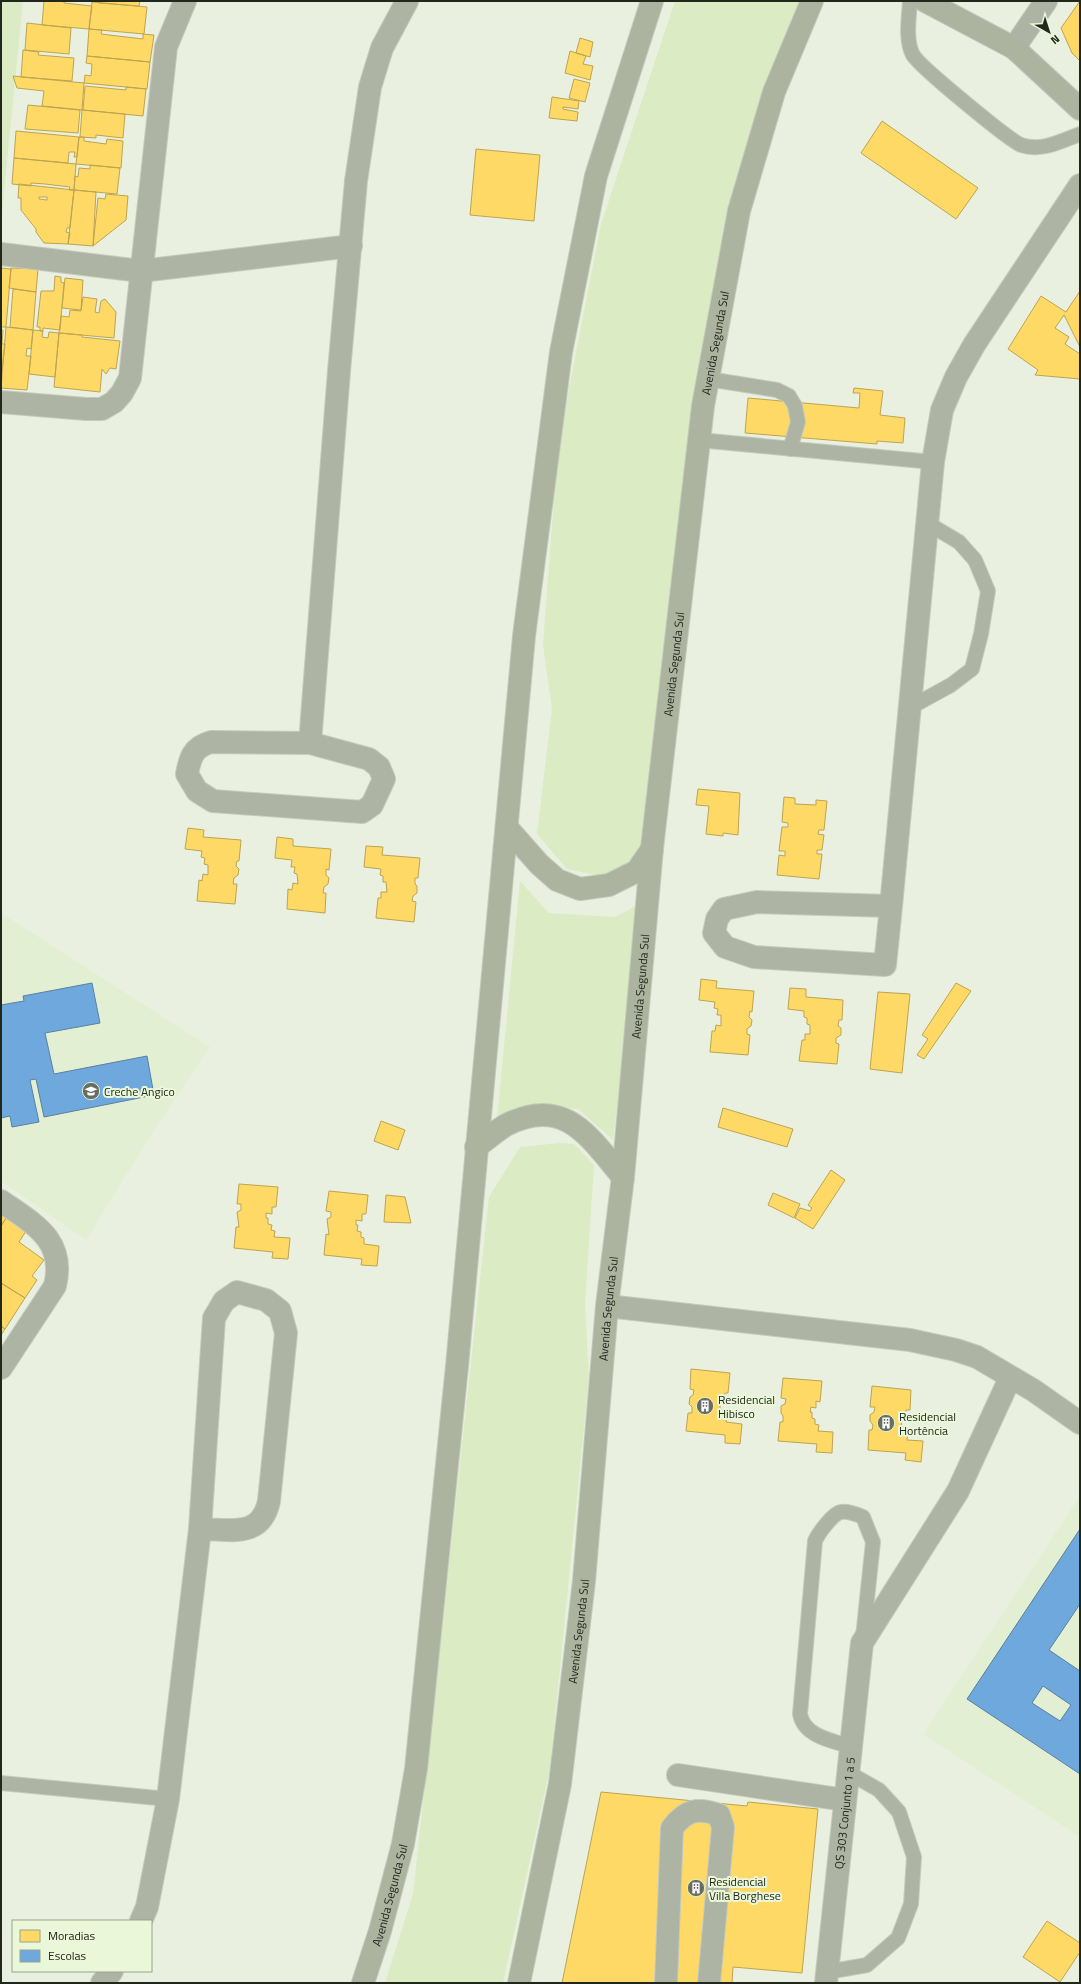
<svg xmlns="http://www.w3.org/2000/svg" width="1081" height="1984" viewBox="0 0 1081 1984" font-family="'Titillium Web',sans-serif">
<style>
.built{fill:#e3efd3}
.green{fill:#dbebc4}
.homes{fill:#ffd966;stroke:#bda450;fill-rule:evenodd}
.schools{fill:#6fa8dc;stroke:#5881a2;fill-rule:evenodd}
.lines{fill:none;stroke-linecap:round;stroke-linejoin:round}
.lane-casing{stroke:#c5cabe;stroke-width:16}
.street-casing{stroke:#c5cabe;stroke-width:24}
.secondary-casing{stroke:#c5cabe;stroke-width:24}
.lane{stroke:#aeb4a4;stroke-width:14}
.street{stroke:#aeb4a4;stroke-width:22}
.secondary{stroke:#acb4a0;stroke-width:22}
.labels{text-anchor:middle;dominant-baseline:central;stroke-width:4;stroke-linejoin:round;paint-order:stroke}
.street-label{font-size:12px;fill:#22271c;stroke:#eaf7d9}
.poi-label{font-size:12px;fill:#22271c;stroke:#eaf7d9;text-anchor:start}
</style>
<rect width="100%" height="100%" fill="#e9f0e0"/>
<path class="built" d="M1,913L210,1047L151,1135L86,1240L1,1181Z
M1080,1496V1837L923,1734Z"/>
<path class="green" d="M1,1H23L1,222Z
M675,1H800L756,111L706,325L688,437L645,840L626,868L600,876L567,869L537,834L552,709L543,645L558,445L601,224Z
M520,881L549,913L615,917L642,903L613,1140L578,1109L535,1107L497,1119Z
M560,1143L574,1144L594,1165L585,1304L589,1377L550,1768L503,1983H385L413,1894L489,1197L520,1147Z"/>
<path class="homes" d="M44,1H64V3L92,6L89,29L42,25Z
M99,1H140L139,6L99,3Z
M1080,1V61L1072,53L1061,28Z
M92,2L147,7L144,34L89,29Z
M27,23L71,28L69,54L25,50Z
M89,29L102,30L101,34L143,39V34L154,35L150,62L87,56Z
M580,38L593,42L590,57L576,53Z
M23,50L39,52L38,55L74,58L72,81L21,77Z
M570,51L586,56L583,64L593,66L590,80L565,73Z
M87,56L150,62L147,89L84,83L85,75L91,76L92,64L86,63Z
M13,76L84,83L82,110L42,106L44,91L17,88Z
M574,79L590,83L585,102L569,98Z
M85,86L126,90V87L146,89L143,116L83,110Z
M552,97L579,101L578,109L563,107V109L578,112L577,121L549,118Z
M28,105L80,110L78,133L25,129Z
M82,110L125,114L123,138L96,135V138L80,137Z
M882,121L978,188L956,219L861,153Z
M16,131L79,137L77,157H74L75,152H69L68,163L14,158Z
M79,137H84V141L106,144L107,139L123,141L121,168L76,164Z
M476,149L540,155L534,221L470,215Z
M14,158L76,164L74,190H69L70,187L45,184L31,183V186L12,184Z
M90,165L120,168L117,194L74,190L75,176L78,177L79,168L90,169Z
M19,184L74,190L70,228H67L66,232L70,233L68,244L44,243L36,232V229L21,210V198H18ZM39,197H47V200L39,199Z
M74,190L96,192L93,246L68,244Z
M106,194L128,196L126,220L93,246L98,198L105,199Z
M1,268L11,269L6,327H1Z
M11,268L38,269L36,292L9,288Z
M55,276L61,277V282L64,283L60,330L43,328V331H40V327H37L41,291H54Z
M65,278L83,280L81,310L62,308Z
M13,289L36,292L33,330L10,327Z
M1080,291V347L1064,315L1055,328L1069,337L1065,344L1080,354V379L1035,375L1038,370L1008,349L1041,296L1066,312Z
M83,297L97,299L95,312L99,313L101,301L105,299L116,312L114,338L59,333L61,316L69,317L70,310L81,311Z
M6,327L33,330L31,349L27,348L26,356H31L27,390L1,388Z
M1,330H3L2,344H5L2,370Z
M33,330L43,331L42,337L48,338L49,332L59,333L55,377L29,374Z
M59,333L82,335V337L120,341L116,369L110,368L106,374L102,369L100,392L54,387Z
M854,388L883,391L880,415L905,418L903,443L877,441V444L745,433L748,398L859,408L860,393H853Z
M698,789L740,793L738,835L723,833V836L706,834L709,806L696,805Z
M784,797L795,798V804L816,805V800L827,801L824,830H819L818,834L824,835L822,850H817V854H822L819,879L777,875L779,855L785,856V851H779L782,827H788V823L782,822Z
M188,828L204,830L203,837L241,840L239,861H237L236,866L239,869L238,875L234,878L233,884H237L235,904L197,901L199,880L202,881L203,874L208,875V865L204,864L205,858L201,857L202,851L185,849Z
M277,837L293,839V846L331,849L329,870L326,869V875L329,878L328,884L324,887L323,893H326L325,913L287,909L288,889L292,890L293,883L298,884L297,874L294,873L295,867H291L292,860L275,858Z
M366,846L383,847L382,855L420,858L418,878H415V884L417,886V893L413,896L412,901L416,902L414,922L376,918L378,898H381V892H387L386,882H383V876L380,875L381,869L364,867Z
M701,979L717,981L716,988L754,991L752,1012L750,1011L749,1017L752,1020L751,1026L747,1029V1034L750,1035L748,1055L710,1052L712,1031H715L716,1025L721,1026V1015H717L718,1009L714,1008L715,1002L699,1000Z
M956,983L971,991L924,1059L917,1055L928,1039L922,1035Z
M790,988L806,989V997L843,1000L842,1020H839L838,1026L841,1028V1035L836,1038V1043L839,1044L837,1064L799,1061L802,1040H805V1034H810V1025L807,1024V1018L804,1017V1011L788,1009Z
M878,992L910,994L902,1073L870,1069Z
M723,1108L793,1129L787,1147L718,1127Z
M381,1121L405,1130L398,1150L374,1141Z
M831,1170L845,1180L813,1229L795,1218L800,1208L810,1211L812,1208L808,1205Z
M239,1184L278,1187L276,1207H272V1214L266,1213V1218H268V1224L272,1225L271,1230L275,1231L274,1237L290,1238L288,1259L272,1258L273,1252L234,1248L236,1227H239L237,1212L241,1210V1204H237Z
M329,1191L368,1195L366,1214H362V1221L356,1220V1225H358L357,1231L361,1232V1237L364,1238V1244L379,1246L377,1266L361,1265L362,1259L324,1255L326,1234L329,1235L327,1219L331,1217V1212L326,1211Z
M773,1193L800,1204L794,1218L768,1205Z
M386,1195L405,1197L411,1223L384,1222Z
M1,1210L8,1215L1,1226Z
M8,1215L28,1228L19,1242L44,1260L32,1276L37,1280L25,1298L1,1283V1226Z
M1,1283L25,1298L5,1329L1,1326Z
M1,1326L5,1329L1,1335Z
M691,1369L730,1373L728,1393H725L724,1399H719L718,1403H720V1410H724V1416H727L726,1422L742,1424L740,1444L725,1443V1435L686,1431L688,1413H692V1407L689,1404L690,1397L693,1395L694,1390L690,1389Z
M783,1378L822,1381L820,1402L816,1401V1408L811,1407L810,1412H812V1418L815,1419V1424L819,1425L818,1431L833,1432L832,1453L816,1452L817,1444L778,1441L780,1422H783V1416L781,1413V1406L785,1404L786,1399L781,1398Z
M872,1386L911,1390L910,1410H906L905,1416H899V1420H902L901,1427H905L904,1433H908L907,1440L923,1441L921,1462L905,1460L906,1453L868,1450L869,1430H872L873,1425L870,1421V1415L874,1412L875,1407H870Z
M601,1792L747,1806L748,1802L818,1809L802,1973L733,1967L732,1983H562Z
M1047,1921L1080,1943V1952L1060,1982L1023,1957Z"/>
<path class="schools" d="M92,983L100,1023L45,1033L54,1074L147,1056L154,1095L44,1117L36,1079L30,1080L39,1122L12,1127L10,1116L1,1118V1005L24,1001L23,996Z
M1080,1529V1604L1049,1650L1080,1671V1774L967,1699ZM1043,1686L1071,1705L1060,1721L1032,1703Z"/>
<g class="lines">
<defs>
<path id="lane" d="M910,1C909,18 905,40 913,55C920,67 1009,140 1021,145C1042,152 1061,141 1080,134
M708,379L777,390L789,396L795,406L798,422L790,449
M699,440L933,462
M909,708L951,685L972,669L981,634L988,591L975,560L959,542L927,523
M852,1747C834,1741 804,1737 800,1714L815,1541C818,1534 833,1513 841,1512C848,1511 856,1514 863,1517L873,1542L863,1637
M1,1783L168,1799
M827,1972L867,1965L898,1938L911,1904L914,1857L899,1812L879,1790L849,1773"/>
<g id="street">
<path d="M1014,48L1046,1"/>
<path d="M1,254L141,271L351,246"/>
<path d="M1,402L86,409H102L114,402L122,393L130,378L166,47L185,1"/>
<path d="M211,742L310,743L369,759L379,767L384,779L372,805L362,812L213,801L197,791L187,774C190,758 193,747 211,742Z"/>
<path d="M310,743L339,371L356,181L370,87L382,48L407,1"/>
<path d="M891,906L757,902L724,909L717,919L714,933L725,947L754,957L885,965L891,906L933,462L942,410L956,377L974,345L1080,185"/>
<path d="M1,1201C34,1224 66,1240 55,1286L1,1368"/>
<path d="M237,1292L266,1300L280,1311L286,1333L269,1501C261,1539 230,1529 200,1529L214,1318L224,1301Z"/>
<path d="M607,1306L910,1340L956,1350L977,1357L1033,1390L1080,1423"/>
<path d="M678,1775L845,1800"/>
<path d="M141,1921L147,1907L168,1799L200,1529"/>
<path d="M102,1983L112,1971"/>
<path d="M666,1983L672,1828C686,1810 697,1807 719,1815L723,1827L709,1983"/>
<path id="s1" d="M826,1983L862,1643L958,1491L1010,1378"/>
</g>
<g id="secondary">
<path d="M925,1L1014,48L1080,109"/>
<path d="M508,829L539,864L557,880L580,889L609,885L637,871L652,849"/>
<path d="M476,1147C486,1140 496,1131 506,1125C565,1095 589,1137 623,1177"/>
<path id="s2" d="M363,1983L380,1931L403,1844L416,1769L457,1366L524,636L561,352L596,176L652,1"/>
<path id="s3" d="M519,1983L560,1784L584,1581L607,1306L623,1177L652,848L703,406L739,211L774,92L812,1"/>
</g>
</defs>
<use href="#lane" class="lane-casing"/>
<use href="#street" class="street-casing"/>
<use href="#secondary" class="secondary-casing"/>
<use href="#lane" class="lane"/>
<use href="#street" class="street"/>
<use href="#secondary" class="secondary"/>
</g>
<defs>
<symbol id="school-disc" viewBox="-11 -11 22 22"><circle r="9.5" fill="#686d61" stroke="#eaf7d9"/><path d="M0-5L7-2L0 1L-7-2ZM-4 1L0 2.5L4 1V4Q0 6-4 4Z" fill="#fff"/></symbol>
<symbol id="building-disc" viewBox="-11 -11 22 22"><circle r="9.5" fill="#686d61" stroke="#eaf7d9"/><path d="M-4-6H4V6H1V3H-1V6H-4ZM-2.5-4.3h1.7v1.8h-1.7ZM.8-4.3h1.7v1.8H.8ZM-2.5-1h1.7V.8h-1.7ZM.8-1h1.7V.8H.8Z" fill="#fff"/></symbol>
</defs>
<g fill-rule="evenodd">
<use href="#school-disc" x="81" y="1081" width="20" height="20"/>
<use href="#building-disc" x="695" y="1396" width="20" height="20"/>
<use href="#building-disc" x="876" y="1413" width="20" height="20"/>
<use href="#building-disc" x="686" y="1878" width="20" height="20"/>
</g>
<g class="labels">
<g class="street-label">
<text stroke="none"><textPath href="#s3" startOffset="1653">Avenida Segunda Sul</textPath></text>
<text stroke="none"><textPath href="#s3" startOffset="1329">Avenida Segunda Sul</textPath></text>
<text stroke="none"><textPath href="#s3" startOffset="1005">Avenida Segunda Sul</textPath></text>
<text stroke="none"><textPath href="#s3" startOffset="681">Avenida Segunda Sul</textPath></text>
<text stroke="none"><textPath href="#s3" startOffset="357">Avenida Segunda Sul</textPath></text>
<text stroke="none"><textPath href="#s1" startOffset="171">QS 303 Conjunto 1 a 5</textPath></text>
<text stroke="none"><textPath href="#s2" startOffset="92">Avenida Segunda Sul</textPath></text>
</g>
<g class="poi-label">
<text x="104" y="1091">Creche Angico</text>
<text x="718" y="1399">Residencial<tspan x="718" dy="14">Hibisco</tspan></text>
<text x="899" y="1416">Residencial<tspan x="899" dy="14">Hortência</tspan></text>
<text x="709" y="1881">Residencial<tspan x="709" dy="14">Villa Borghese</tspan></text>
</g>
</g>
<rect width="1081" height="1984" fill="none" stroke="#22271c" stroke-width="4"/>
<rect x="12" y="1920" width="140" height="52" fill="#eaf7d9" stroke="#9aa48d"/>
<rect x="20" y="1930" width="20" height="12" fill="#ffd966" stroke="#9aa48d"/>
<text x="48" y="1940" font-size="12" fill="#22271c">Moradias</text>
<rect x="20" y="1950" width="20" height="12" fill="#6fa8dc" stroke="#9aa48d"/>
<text x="48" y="1960" font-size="12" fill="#22271c">Escolas</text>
<g transform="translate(1049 32) rotate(141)" stroke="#eaf7d9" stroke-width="3" paint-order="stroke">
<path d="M0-3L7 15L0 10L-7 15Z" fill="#22271c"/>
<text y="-6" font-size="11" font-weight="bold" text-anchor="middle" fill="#22271c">N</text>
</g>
</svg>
